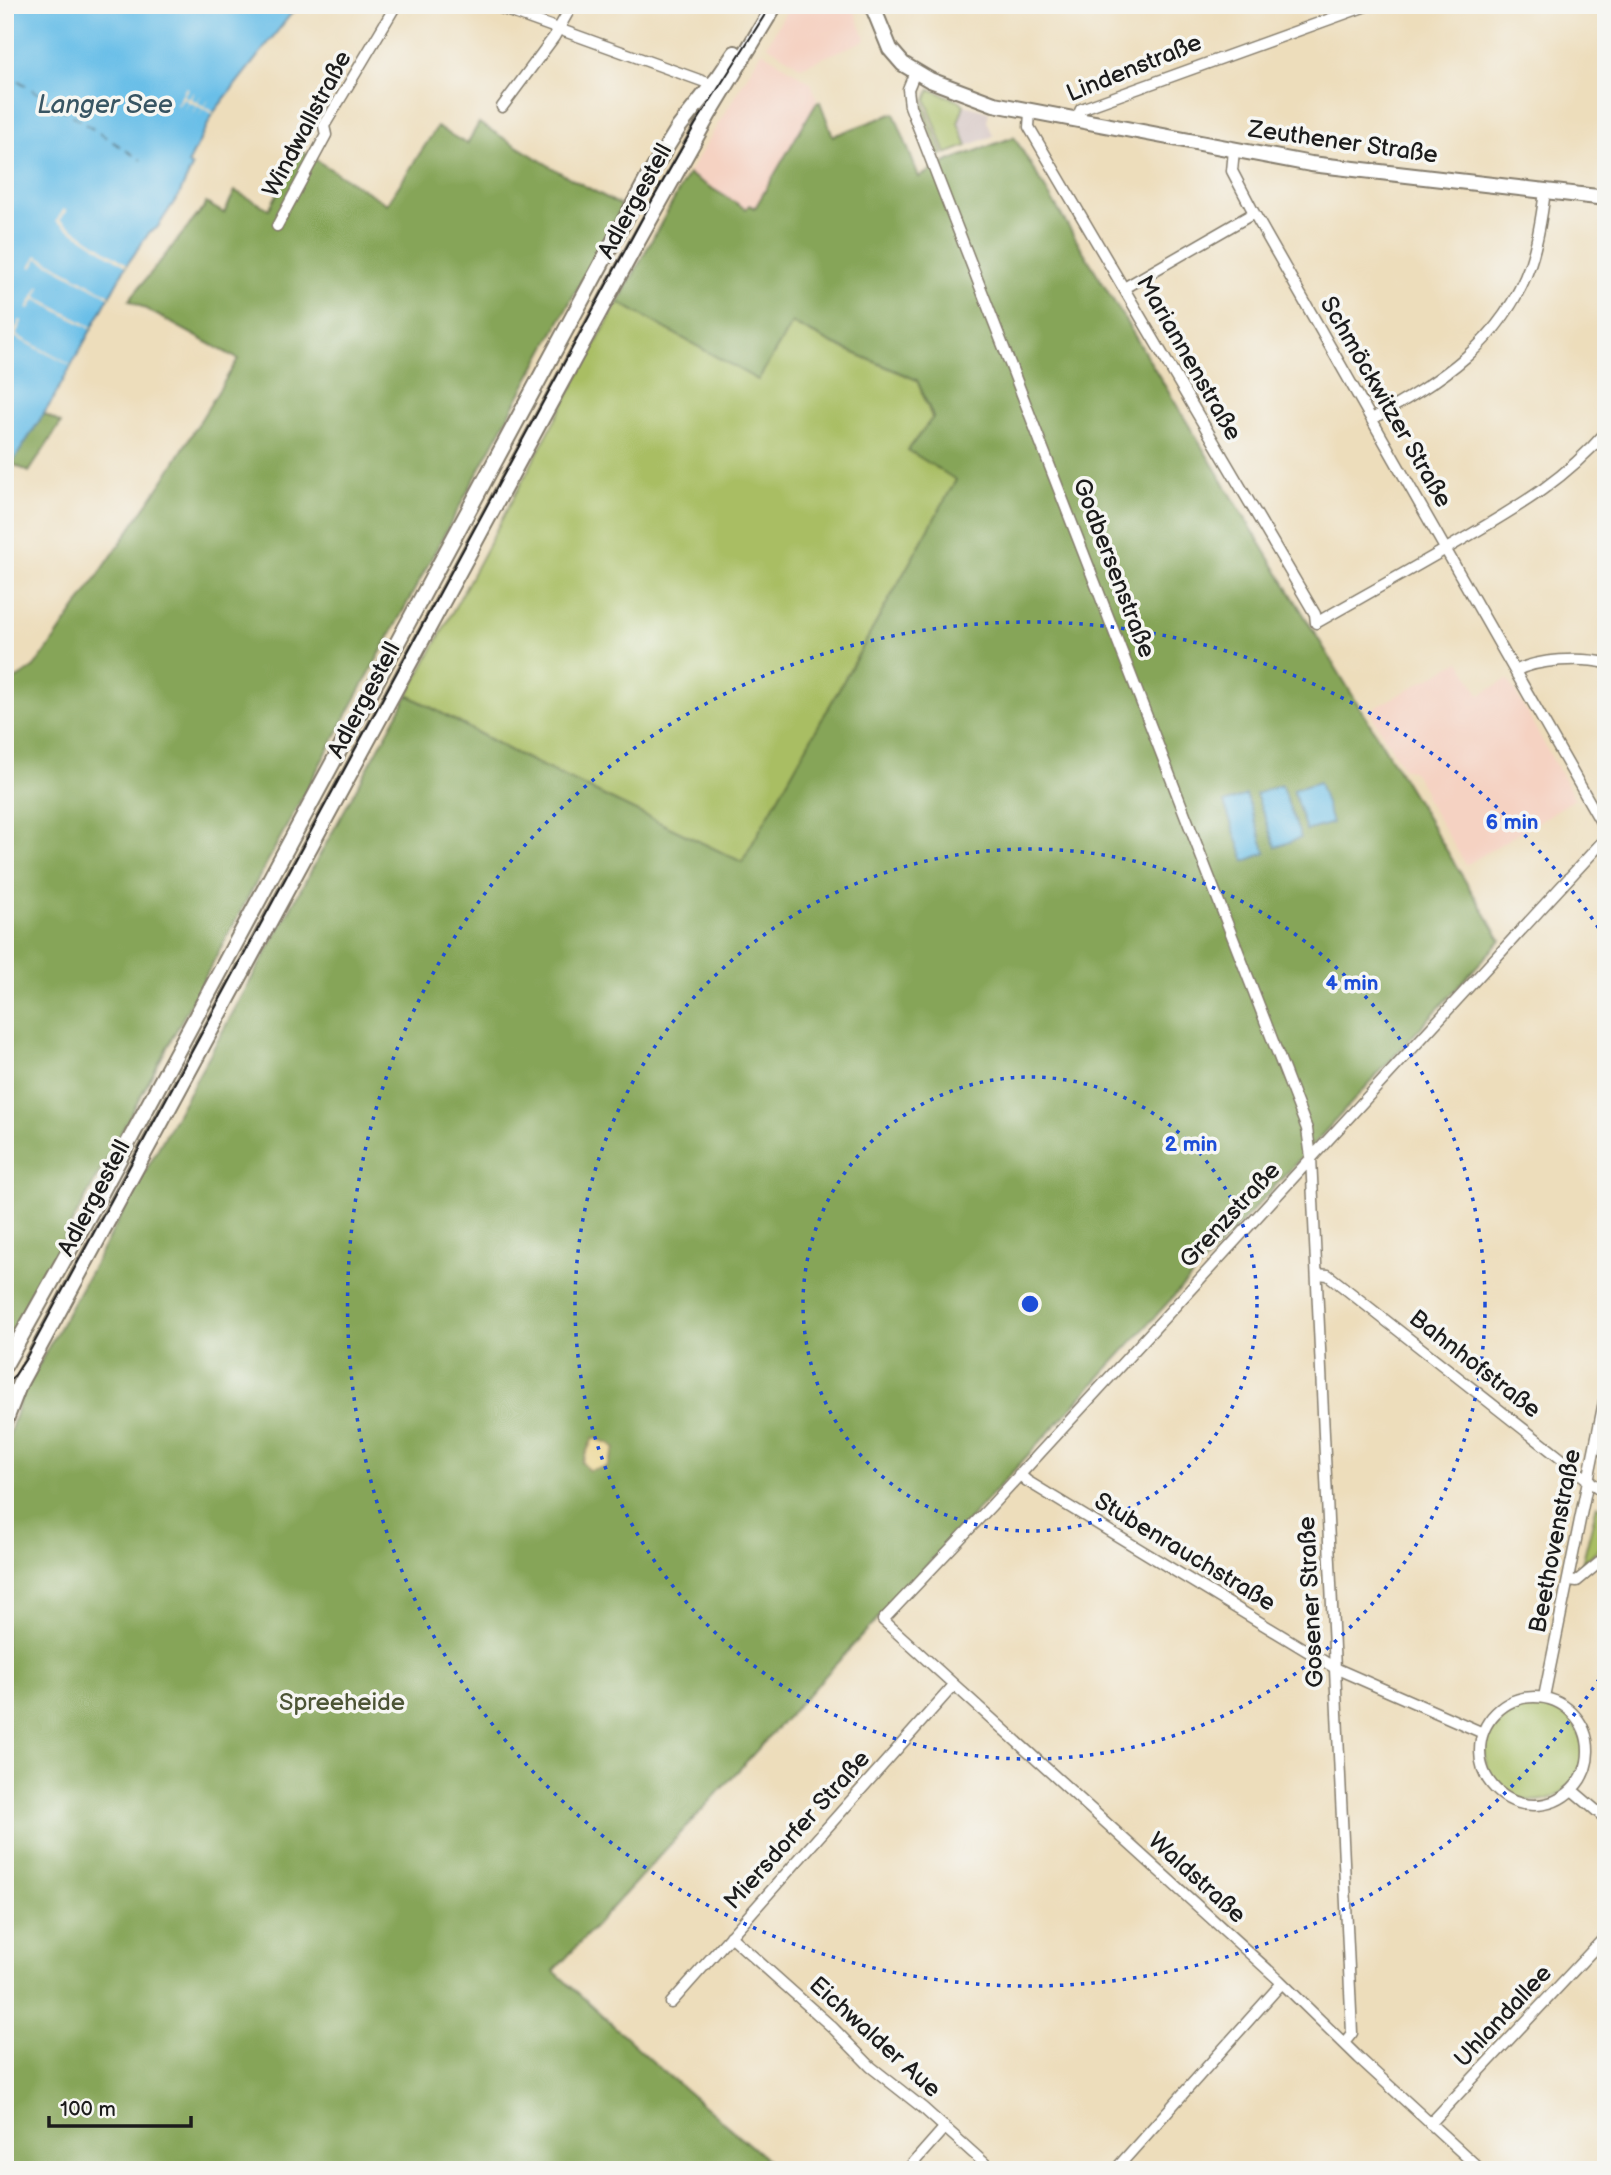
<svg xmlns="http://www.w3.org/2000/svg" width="1611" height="2175" viewBox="0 0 1611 2175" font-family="'Balsamiq Sans',sans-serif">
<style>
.built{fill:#f5d2c2}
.industrial{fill:#d1bfbd}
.green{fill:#a9be63;stroke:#626d40;stroke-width:2}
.forest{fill:#86a559;stroke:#51603a;stroke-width:2;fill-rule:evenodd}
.sand{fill:#eeda9e;stroke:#857b5d;stroke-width:2}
.water{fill:#6bbfe8;stroke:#446e82;stroke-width:2}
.pier{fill:#edddbb}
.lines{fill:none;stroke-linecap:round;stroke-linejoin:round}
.ferry{stroke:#385563;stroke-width:2;stroke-dasharray:9 7;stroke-linecap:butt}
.street-casing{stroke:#847c6c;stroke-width:13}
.secondary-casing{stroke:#847c6c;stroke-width:18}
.street{stroke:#fff;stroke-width:10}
.secondary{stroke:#fff;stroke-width:14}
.tram{stroke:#1c1c1c;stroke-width:2}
.ring{fill:none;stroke:#1d4ed8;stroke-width:3.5;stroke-dasharray:3.5 7}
.labels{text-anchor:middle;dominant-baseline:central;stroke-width:7;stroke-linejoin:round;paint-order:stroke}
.street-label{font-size:24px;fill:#1c1c1c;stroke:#f6f6f2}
.park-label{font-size:24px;fill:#4d5535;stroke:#f6f6f2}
.water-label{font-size:26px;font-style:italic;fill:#385563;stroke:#f6f6f2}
.centre{fill:#1d4ed8;stroke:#f6f6f2;stroke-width:3.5}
.ring-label{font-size:21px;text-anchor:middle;font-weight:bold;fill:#1d4ed8;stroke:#f6f6f2;stroke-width:7;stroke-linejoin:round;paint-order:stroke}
</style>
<rect width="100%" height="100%" fill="#f6f6f2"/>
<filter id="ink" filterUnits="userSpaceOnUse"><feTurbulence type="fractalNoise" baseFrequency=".0143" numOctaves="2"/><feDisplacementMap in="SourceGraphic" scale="14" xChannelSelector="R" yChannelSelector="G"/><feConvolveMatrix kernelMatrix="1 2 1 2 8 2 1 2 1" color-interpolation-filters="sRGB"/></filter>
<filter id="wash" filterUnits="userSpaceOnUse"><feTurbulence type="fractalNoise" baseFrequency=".00686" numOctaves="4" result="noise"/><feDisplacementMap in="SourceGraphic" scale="28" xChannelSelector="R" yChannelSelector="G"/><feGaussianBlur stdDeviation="1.57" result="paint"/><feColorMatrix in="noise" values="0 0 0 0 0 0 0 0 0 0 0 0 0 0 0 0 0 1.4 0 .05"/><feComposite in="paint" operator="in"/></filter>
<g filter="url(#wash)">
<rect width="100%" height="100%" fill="#edddbb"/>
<path class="built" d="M790,5H852L866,40L801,67L767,45Z
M762,51L811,83L817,98L816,103L755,208L746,210L688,174Z
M1460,661L1480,695L1508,679L1575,799L1466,865L1424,796L1425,791L1413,771L1403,768L1369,711Z"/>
<path class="industrial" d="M964,105L989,112L987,121L993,136L967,146L958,123Z"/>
<path class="green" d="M924,87L921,96L943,154L939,156L917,93L919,88Z
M930,89L960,101L964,105L958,123L967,146L946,154L926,100Z
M618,302L758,380L792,323L831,343L917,380L957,480L742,863L513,752L408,695Z
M1597,1505L1606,1510V1542L1582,1564Z
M1485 1752a49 49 0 1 1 98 0a49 49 0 1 1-98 0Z"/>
<path class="forest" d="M820,102L833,136L894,113L919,177L951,160L1014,137L1501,940L554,1971L663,2071L779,2170H5V1448L21,1397L408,695L513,752L742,862L956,480L908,450L933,417L917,380L831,343L792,323L758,380L618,302L688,174L746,209L749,205L755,208L816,103ZM594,1438L615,1448L611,1455L582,1462Z
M479,123L566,176L622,206L5,1347V685L33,668L45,653L165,478L238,359L129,300L205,206L206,203L224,213L235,191L269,209L301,151L387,204L437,127L467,144Z
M44,414L61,423L29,472L11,463Z"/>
<path class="sand" d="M593,1438L609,1443L615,1448L607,1467L588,1470L582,1462Z"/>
<path class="water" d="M5,5H298L214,112L188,164L192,167L180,193L157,228L149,233L126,266L52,401L5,474Z
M1319,782L1332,823L1306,831L1293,790Z
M1281,785L1301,838L1276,847L1256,794Z
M1246,795L1266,853L1245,861L1224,803Z"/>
<path class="pier" d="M186,87L188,88L184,96L189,99L194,90L191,99L197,102L201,95L198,103L204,106L209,99L205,107L214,112L213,114L204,109L198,117L203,109L197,106L192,115L196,105L189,102L184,110L188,101L183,98L178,106L177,105Z
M64,209L66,211L60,220L127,264L126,266L56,221Z
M37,255L110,295L109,297L38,258L32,268L30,267Z
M39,286L41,287L36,297L92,327L91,329L35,299L29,310L27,309Z
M20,320L22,321L16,335L71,365V366L15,337L7,349L5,348Z"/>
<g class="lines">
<path class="ferry" d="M5,72L141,160"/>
</g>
</g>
<g filter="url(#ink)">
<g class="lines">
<defs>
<path id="street" d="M492,5L716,86
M915,72L908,89L910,106L1307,1129L1311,1157L1318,1306L1352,2033L1344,2043
M502,107L554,37L572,5
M1030,112L1029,127L1043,151L1315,614L1316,623C1367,594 1419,565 1470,535C1523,504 1565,479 1606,432
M1076,120L1081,109L1369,5
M1234,150L1232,171L1254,213L1606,831
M277,226L326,135L324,126L396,5
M1124,288L1254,213
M1372,419C1440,381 1502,343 1530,265C1538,241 1542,215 1545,191
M1515,671C1538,659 1581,657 1606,663
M1317,1274L1328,1275L1606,1494
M1019,1474L1027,1481L1335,1668L1483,1733
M1569,1580L1577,1581L1606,1557
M1544,1697L1606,1392
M1480 1751a54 54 0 1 1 108 0a54 54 0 1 1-108 0Z
M1572,1790L1606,1819
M730,1936L832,2027L871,2067L923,2108L992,2170
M671,2003L954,1685
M1430,2124L1606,1936
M907,2170L945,2127
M1115,2170L1282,1983
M1481,2170L1359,2058L1279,1980L883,1620L991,1506L1606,838"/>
<path id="secondary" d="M872,5L890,49L903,64L930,80L994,104L1311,164L1606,198
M5,1365L94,1206L647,179L679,127L720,75L735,53
M5,1422L20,1383L633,250L709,114L775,5"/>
</defs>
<use href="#street" class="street-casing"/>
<use href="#secondary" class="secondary-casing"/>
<use href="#street" class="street"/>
<use href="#secondary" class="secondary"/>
<path class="tram" d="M5,1384L15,1375L25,1360L649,206L695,125L771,5"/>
</g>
</g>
<g class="ring">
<circle cx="1030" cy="1304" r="227"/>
<circle cx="1030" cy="1304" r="455"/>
<path d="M1605 1670A682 682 0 1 1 1605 938"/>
</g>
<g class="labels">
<g class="street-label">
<text transform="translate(1134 68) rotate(-22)">Lindenstraße</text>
<text transform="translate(307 124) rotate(-62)">Windwallstraße</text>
<text transform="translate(1343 142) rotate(8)">Zeuthener Straße</text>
<text transform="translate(635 201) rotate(-61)">Adlergestell</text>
<text transform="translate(1189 358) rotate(60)">Mariannenstraße</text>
<text transform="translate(1386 402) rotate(60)">Schmöckwitzer Straße</text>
<text transform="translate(1114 568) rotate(69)">Godbersenstraße</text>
<text transform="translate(364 700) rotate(-62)">Adlergestell</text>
<text transform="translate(94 1198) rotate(-62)">Adlergestell</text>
<text transform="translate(1230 1215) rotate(-47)">Grenzstraße</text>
<text transform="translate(1475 1364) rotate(38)">Bahnhofstraße</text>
<text transform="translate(1555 1541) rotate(-79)">Beethovenstraße</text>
<text transform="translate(1185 1552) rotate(31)">Stubenrauchstraße</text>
<text transform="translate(1311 1602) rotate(-93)">Gosener Straße</text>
<text transform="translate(797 1830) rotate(-48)">Miersdorfer Straße</text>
<text transform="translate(1197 1878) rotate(42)">Waldstraße</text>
<text transform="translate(1503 2016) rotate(-47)">Uhlandallee</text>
<text transform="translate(875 2037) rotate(42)">Eichwalder Aue</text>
</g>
<g class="park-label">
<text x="342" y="1702">Spreeheide</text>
</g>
<g class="water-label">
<text x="105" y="105">Langer See</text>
</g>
</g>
<circle cx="1030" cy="1304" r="10" class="centre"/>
<g class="ring-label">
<text x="1512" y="829">6 min</text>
<text x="1352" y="990">4 min</text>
<text x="1191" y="1151">2 min</text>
</g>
<rect width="1611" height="2175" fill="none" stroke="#f6f6f2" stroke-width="28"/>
<path d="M49 2116v10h142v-10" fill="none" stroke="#1c1c1c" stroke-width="3.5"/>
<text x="60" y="2116" font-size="21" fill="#1c1c1c" stroke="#f6f6f2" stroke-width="5" paint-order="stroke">100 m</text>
</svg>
